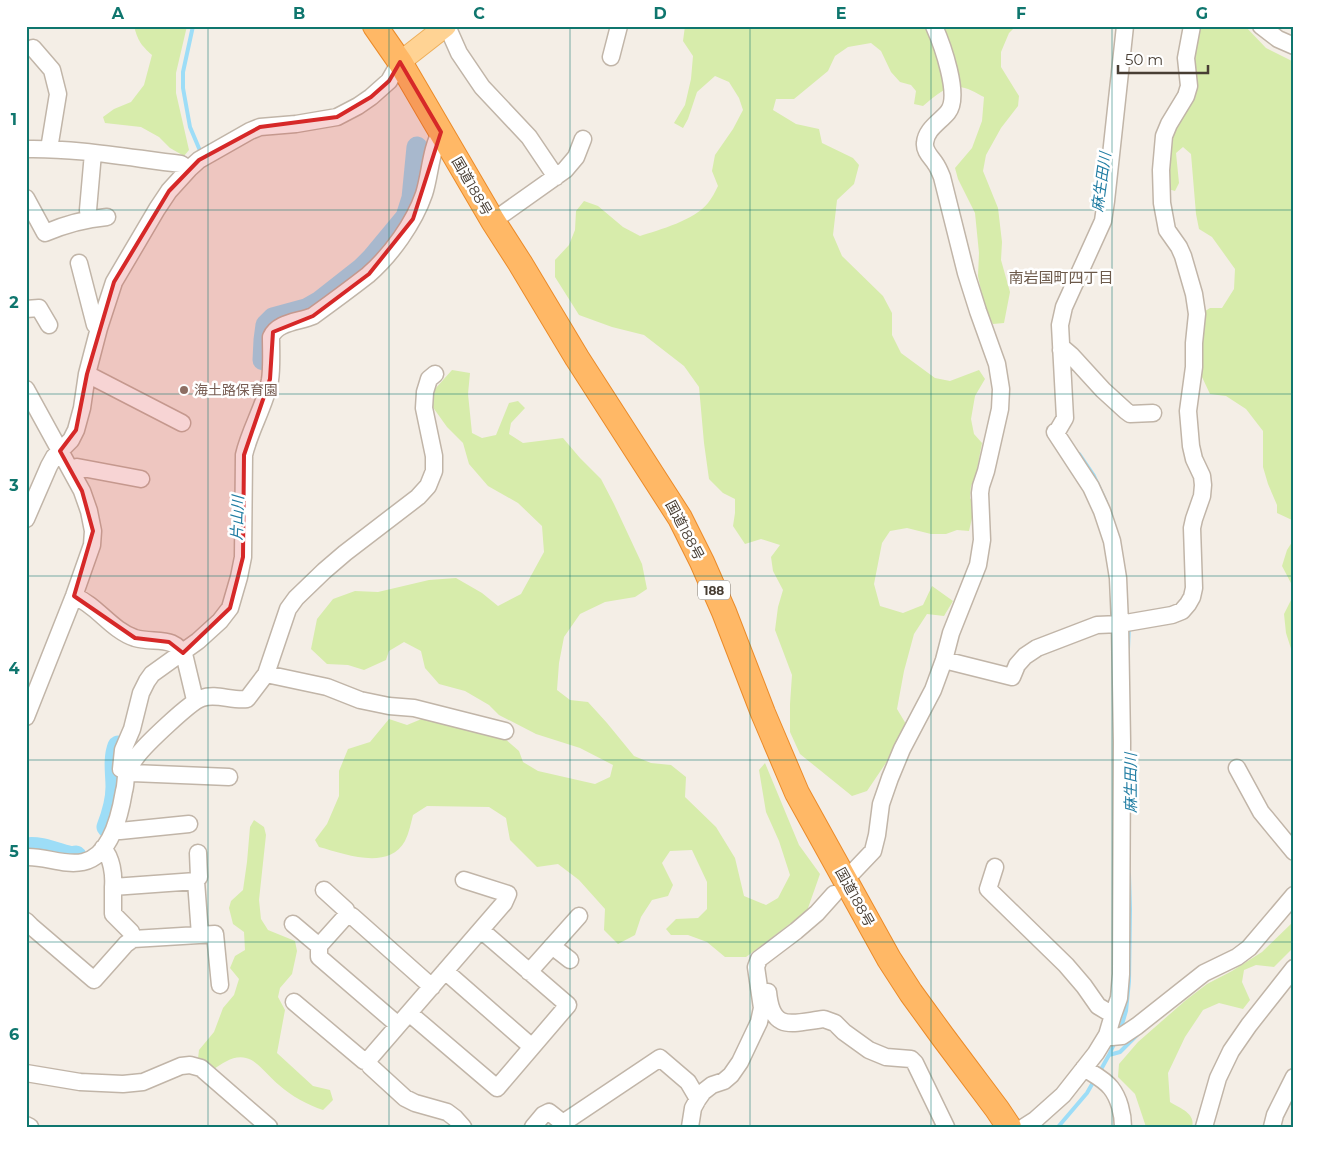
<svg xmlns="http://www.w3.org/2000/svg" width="1320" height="1153" viewBox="0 0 1320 1153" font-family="Montserrat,'Noto Sans JP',sans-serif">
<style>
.green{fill:#d7ecab}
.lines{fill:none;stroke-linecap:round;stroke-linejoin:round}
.stream{stroke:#9dddf7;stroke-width:4}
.river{stroke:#9dddf7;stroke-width:21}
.minor-casing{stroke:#c1b5a8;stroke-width:19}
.major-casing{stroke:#eeaf5a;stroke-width:22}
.highway-casing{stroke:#eb8b29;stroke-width:26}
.minor{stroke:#fff;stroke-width:16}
.major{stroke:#ffd394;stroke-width:20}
.highway{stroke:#ffb866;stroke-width:24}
.marked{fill:#d62828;fill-opacity:0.2;stroke:#d62828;stroke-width:4;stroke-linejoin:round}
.grid{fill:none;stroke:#0f766e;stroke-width:1;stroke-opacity:0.55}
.education-dot{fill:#8d6e63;stroke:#fff;stroke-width:2}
.labels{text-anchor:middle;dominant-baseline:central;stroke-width:5;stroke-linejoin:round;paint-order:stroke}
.shield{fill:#fff;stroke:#7f7871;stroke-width:1}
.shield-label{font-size:12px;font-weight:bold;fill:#483e34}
.street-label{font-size:14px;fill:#483e34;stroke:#fff}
.education-label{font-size:14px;fill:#785e54;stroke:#fff;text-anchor:start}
.water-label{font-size:15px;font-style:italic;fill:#217da3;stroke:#fff}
.neighbourhood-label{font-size:15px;fill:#6c5a4b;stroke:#fff}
.neatline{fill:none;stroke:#0f766e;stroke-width:2}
.grid-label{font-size:16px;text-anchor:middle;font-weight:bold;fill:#0f766e}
</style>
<rect width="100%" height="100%" fill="#f4eee6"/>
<path class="green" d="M134,26H187L176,73V93L189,150L184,156L170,148L159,137L141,127L105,123L103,117L114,109L131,102L144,85L152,55C141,45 138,41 134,26Z
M685,26H733L735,29L765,26H1016L1009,33L1001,52V67L1019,96L1018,106L1001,128L986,155L983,171L998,208L1002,242L1001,260L1010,292L1004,323L993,324L985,310L978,276L979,253L975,213L958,179L955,168L972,148L982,121L984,97C976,93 967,87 958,87C944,86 933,98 923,106L914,104L916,91L911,85L900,82L891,72L881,51L871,43L848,47L835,56L828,71L794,99H776L773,110L796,124L819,129L822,143L853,158L859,165L854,184L837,200L833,235L842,256L883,296L892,313V335L901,353L935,378L950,381L979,370L985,379L975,396L971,419L974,434L982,443L976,475L971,486L970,498L975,505L969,531L957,530L946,534H931L907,528L890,531L882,543L874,584L880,606L903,613L923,605L932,586L953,601L944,616L927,614L914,634L904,671L897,709L906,724L894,751L867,791L852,796L800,754L790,732V704L792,675L775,630L778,607L783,590L773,571L771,557L780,545L761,539L745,544L733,526L735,513V499L723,493L709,479L704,443L699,387L684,366L644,335L612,327L579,315L555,277V260L569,245L575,230L576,211L584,201L598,206L623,227L640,236C659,230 695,220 708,203C712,198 715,192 718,186L712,171L715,155L733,129L743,110L739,98L729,82L715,76L697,92L688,119L683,128L674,123L685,105L691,79L693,56L683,41Z
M1198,26H1245L1266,48L1294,62V525L1292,520L1277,513V505L1268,484L1263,467V431L1246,409L1226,396L1210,394L1202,377L1197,343L1202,313L1210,308H1222L1234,289L1235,269L1212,237L1199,229L1196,214L1191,154L1183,147L1176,153L1179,183L1175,191L1168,189V138L1194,64Z
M452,370L470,373L468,394L472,433L482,438L496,435L509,403L518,401L525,408L511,423L509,434L523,443L563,438L580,458L601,479L614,504L642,564L647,589L635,597L605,602L580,614L564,637L559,663L557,690L570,700L588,702L607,723L634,756L651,763L671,765L686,777L685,797L716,827L735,858L744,896L766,905L778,898L790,875L779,841L766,812L759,770L765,763L799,845L820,874L807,911L746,957H725L707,942L688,935H671L666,929L676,919L698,918L707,909V882L692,850L670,851L662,863L673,885L668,896L652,900L641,917L635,935L618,944L604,930L605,909L579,880L558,864L537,867L510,840L506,818L489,807L427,806L413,815C411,823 409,833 405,841C388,871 345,854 319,847L315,840L327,824L339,796V771L348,749L370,742L389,719L407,725L424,718L503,737L519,751L523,762L538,771L595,784L610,777L613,765L580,748L536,734L499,715L489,705L465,691L439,684L425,668L421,651L404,642L389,651L386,660L364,670L348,665L327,664L311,649L317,619L333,599L355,591L378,592L429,580L456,578L482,593L498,606L521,594L544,552L542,526L518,503L488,486L469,464L463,443L447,427L432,406L435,389Z
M1294,539V658L1286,633L1284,614L1291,600L1293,587L1282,566L1287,550Z
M254,820L264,827L266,835L259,900L261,919L268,930L295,941L297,951L292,974L280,988L278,997L285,1010L277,1053L313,1086L330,1090L333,1100L323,1110C308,1105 291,1096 279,1085C270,1078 257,1060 246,1058C234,1055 223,1063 214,1069L198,1059L199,1050L214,1032L223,1008L234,995L239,979L230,968L235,956L245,950L244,932L233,924L229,908L231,901L243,890L247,862L250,827Z
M1294,921V947L1274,967L1256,965L1244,970L1242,982L1250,1000L1243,1009L1219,1003L1203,1010L1185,1037L1168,1073L1170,1102C1179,1108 1196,1113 1192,1127H1146L1135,1094L1118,1077L1119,1064L1138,1042L1186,1000L1207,984L1232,971L1262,952Z"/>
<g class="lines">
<path class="stream" d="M193,26L183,72V88L190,127L201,153L200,154
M1079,454L1094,476L1106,502
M1128,649L1129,626
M1120,1031L1126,1011L1129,981L1130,909L1129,874
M1109,1055L1120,1052L1138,1034
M1099,1073L1109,1055L1115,1042
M1058,1127L1087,1093L1095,1079"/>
<path class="river" d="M263,360L264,340L266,325L273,318L306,309L320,301L362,268L372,258L406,217L412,198L417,147
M107,827C112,814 116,801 116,787C116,774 113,759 118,746
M26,848C38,845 59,854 72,857L76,856"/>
<defs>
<path id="minor" d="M447,26L459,53L482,87L529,137L556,177
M1261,26L1278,39L1294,46
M33,48L52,70L58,94L49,149
M611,57L619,26
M26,149C78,148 130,158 181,164L189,169
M26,198L45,233C66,224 85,219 107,217
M89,218L88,210L93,153
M493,221L565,170L576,157L583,139
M79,263L95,325L99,328
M26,309L39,308L49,325
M1061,350L1064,349L1071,355L1103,390L1126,411L1130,414L1153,413
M87,374L182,423
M26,389L82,491L89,511L93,531L92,545L74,596L26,717
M71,470L77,467L141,479
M26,519L49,466L54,457L71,440L76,430L82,408L87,374L99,328L114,282L157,209L169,191L189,169L199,160L250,131L260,127L296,124L337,117L358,106L371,97L389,81L400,62
M74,596C97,605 111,630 135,638C155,644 175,634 185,658L195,700
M944,660L1012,677L1017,665L1025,656L1037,648L1097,625L1120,624L1172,615L1182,611L1188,604L1192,597L1194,588L1192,528L1194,519L1202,496L1203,485L1202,476L1194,459L1191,446L1188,411L1194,367V343L1197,314L1194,294L1183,256L1179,247L1167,230L1162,203L1161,170L1164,136L1169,124L1186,96L1189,86L1186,58L1192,26
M266,674L327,687L360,700L389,706L414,708L505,731
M1237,768L1261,812L1294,852
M229,777L132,773L121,769L123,750L132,729L141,693L147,681L152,674L198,641L220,621L230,608L239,577L243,557L244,455C250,429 265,406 270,380C272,367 271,351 271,337C277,322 299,322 313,316C331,303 350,289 368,275C391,255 414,223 424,194C430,176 431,147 441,132
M115,829L120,831L189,824
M103,848C112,858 114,875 113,887L196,881
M198,853L199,877L196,881L200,935
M26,857C45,856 64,866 83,862C111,856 120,815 124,791C126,785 125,778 127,772C129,767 134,760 137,756C145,745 191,701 202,698C216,693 232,701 247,699L266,674L288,609L296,598L324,571L345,553L418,497L428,486L434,471V456L424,408L425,392L429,379L435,374
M995,867L988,889L1066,965L1084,986L1098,1006L1113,1015
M852,873L873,851L877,835L881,804L890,778L902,749L933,690L944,660L951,633L978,565L982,540L980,493L981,486L986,471L1000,409L1001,389L997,364L978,311L966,273L942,177C940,172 938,167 935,163C931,157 924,151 925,143C926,129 940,122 948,112C961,96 942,44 934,26
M113,887V914L131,932L133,939L215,934L220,985
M324,890L346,910L348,917
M26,921L31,926L94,980L126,944L133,939
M293,924L319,946V957L398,1025
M319,946L345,917L352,916L432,987
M552,946L570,960
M445,971L532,1047
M529,972L579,916
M768,992C772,1033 792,1023 824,1019L835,1023L844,1032L869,1050L886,1057L911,1059L915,1063L946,1127
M294,1002L364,1061H369
M409,1013L497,1088L568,1005L481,930
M1107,1035L1112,1037L1122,1036L1137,1026L1204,973L1237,957L1249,948L1294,895
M1084,1068C1093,1074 1104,1079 1111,1088C1119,1098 1123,1114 1123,1127
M26,1073L80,1082L123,1084L143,1082L181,1066L190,1065L201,1068L269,1127
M26,1125L30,1127
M463,1127L455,1118L447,1112L415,1103L405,1098L370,1066L369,1059L504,903L508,894L464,880
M533,1127L543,1115L549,1112L563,1123L660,1058L688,1082L698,1099
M690,1127L693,1108L698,1099L703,1092L712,1085L724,1081L731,1075L740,1062L759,1022L762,1008L756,967L759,959L796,931L817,913L834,894
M1024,1127L1035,1120L1063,1095L1096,1053L1107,1035L1113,1015L1119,998L1121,974L1122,742L1120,624L1118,578L1112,541L1102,511L1091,487L1055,432L1058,430L1065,418L1060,325L1064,307L1103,221L1106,201L1125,26
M1204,1127L1218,1078L1231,1051L1249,1025L1294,968
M1272,1127L1275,1115L1294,1077"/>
<path id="major" d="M400,62L446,26"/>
<path id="highway" d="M375,26L400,62L493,221L520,263L577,358L680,518L702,562L724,612L763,713L797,793L889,959L911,993L943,1037L997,1109L1009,1127"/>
</defs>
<use href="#minor" class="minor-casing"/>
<use href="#major" class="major-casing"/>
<use href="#highway" class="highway-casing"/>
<use href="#minor" class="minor"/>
<use href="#major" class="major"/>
<use href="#highway" class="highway"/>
</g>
<path class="marked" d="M400,62L441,132L413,219L369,274L313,316L273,332L270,379L244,455L243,557L230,608L183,653L169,642L135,638L74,596L93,531L82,491L60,451L76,430L87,374L114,282L169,191L199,160L260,127L337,117L371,97L389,81Z"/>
<path class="grid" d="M208,26V1127M389,26V1127M570,26V1127M750,26V1127M931,26V1127M1112,26V1127M26,210H1294M26,394H1294M26,576H1294M26,760H1294M26,942H1294"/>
<circle class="education-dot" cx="184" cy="390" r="5"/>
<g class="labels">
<rect class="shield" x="698" y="580.5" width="32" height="19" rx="4"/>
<g class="shield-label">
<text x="714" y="590">188</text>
</g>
<g class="street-label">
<text transform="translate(472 186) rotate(60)">国道188号</text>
<text transform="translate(685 530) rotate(62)">国道188号</text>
<text transform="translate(855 897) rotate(61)">国道188号</text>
</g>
<g class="education-label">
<text x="194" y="390">海土路保育園</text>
</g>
<g class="water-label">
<text transform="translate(1101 182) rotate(-82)">麻生田川</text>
<text transform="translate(237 518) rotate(-88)">片山川</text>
<text transform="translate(1130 783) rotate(-90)">麻生田川</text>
</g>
<g class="neighbourhood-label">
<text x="1061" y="277">南岩国町四丁目</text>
</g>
</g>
<rect width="1320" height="1153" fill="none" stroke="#ffffff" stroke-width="55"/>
<path d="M1118 65v8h90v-8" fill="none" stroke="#483e34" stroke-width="2.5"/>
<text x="1125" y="65" font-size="15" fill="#483e34" stroke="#ffffff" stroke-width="4" paint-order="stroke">50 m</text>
<rect x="28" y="28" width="1264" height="1098" class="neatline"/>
<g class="grid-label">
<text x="118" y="19">A</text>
<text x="299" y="19">B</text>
<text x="479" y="19">C</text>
<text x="660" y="19">D</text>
<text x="841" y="19">E</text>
<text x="1021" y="19">F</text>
<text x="1202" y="19">G</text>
<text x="14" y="125">1</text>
<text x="14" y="308">2</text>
<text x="14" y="491">3</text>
<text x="14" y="674">4</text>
<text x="14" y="857">5</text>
<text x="14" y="1040">6</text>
</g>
</svg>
